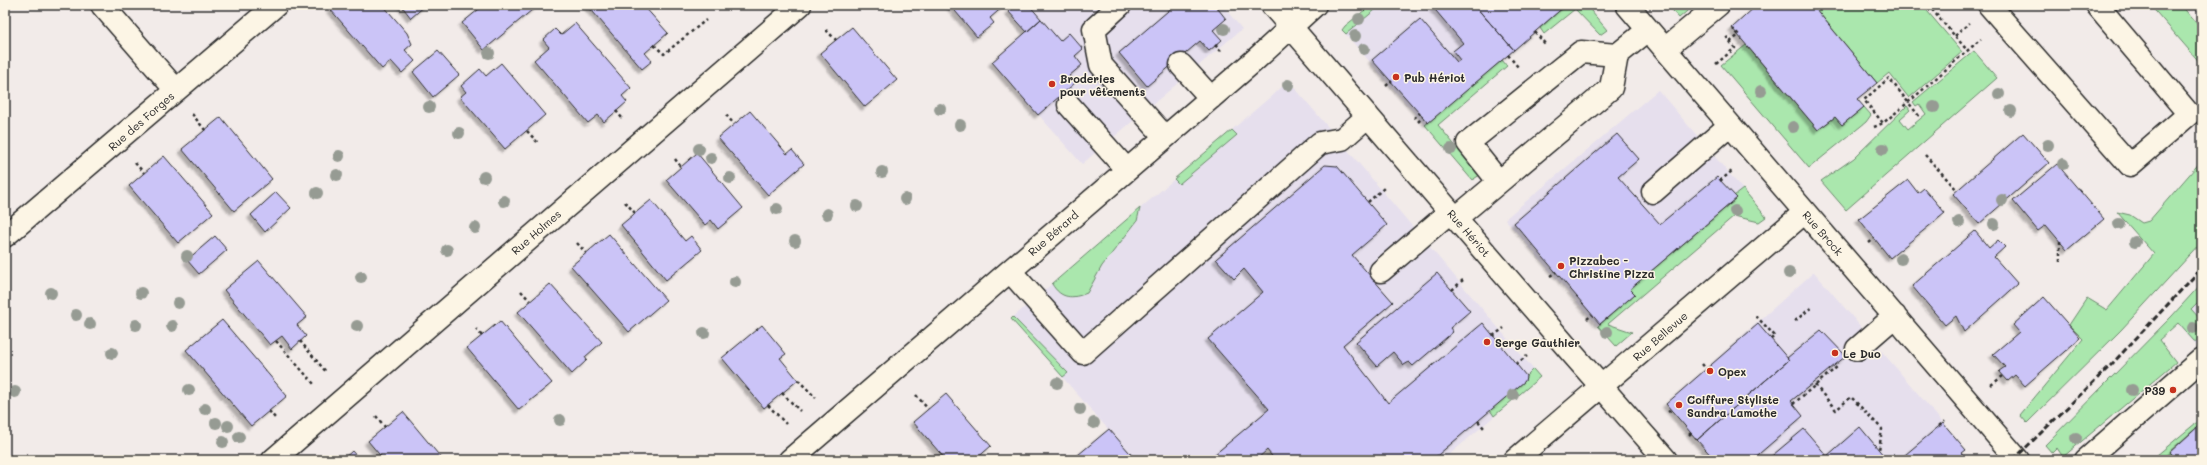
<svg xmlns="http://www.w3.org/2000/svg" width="2207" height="465" viewBox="0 0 2207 465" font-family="Mali,sans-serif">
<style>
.built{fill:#e6dfed}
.green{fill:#aae7ad;stroke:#6a896c}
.building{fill:#cbc4f7;stroke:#2b2b2b;filter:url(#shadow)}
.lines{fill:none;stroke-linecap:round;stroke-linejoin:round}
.minor-casing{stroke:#2b2b2b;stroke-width:25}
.path{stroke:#2b2b2b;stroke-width:2.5;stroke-dasharray:3 3;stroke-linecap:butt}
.minor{stroke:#fcf5e5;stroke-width:22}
.rail{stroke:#2b2b2b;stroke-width:3;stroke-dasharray:6 3;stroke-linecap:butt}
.tree{fill:#969b93}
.poi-dot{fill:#c8321e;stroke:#fcf5e5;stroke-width:1.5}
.labels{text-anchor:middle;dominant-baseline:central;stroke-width:3;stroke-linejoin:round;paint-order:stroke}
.poi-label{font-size:11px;font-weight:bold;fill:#2b2b2b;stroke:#fcf5e5;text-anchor:start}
.street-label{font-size:11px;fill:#2b2b2b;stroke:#fcf5e5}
</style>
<defs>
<filter id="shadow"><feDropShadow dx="-3.5" dy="3.5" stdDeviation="1" flood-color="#0004"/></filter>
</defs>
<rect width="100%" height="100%" fill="#f2ebe9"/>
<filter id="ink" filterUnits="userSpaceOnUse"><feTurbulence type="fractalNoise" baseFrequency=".025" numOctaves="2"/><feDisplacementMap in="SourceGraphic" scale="8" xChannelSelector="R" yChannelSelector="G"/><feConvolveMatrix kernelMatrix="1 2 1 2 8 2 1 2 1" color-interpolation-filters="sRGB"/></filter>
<g filter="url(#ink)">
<path class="built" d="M1029,5H1222L1242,29L1082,164L992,62L1041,19Z
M1371,5H1474L1514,50L1425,125L1342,30Z
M1289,81L1540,377L1443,460H1275L1267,450L1256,460H1072L1108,429L1011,319Z
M1658,90L1745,192L1598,326L1505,219Z
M1814,272L1943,423L1899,460H1715L1666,404Z
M2202,295V351L2179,325Z"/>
<path class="green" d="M1371,5H1381L1346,34L1342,30L1345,26Z
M1566,5H1586L1607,30L1600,35L1575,9L1544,34L1540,28Z
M1668,5H1691L1693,6L1679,18Z
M1819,5H1922L1962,52L1909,98L1889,73L1877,83L1815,8Z
M2150,5H2181L2202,30V65Z
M1746,45L1818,130L1835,117L1842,125L1864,107L1871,115L1866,122L1809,168L1721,65Z
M1974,51L1997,78L1846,210L1821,181L1854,158L1907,106L1910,110L1900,119L1908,129L1926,114L1919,104L1916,106L1913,102Z
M1502,60L1507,66L1438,125L1480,175L1472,180L1425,125Z
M1232,130L1237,135L1179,184L1174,179Z
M2202,160V242L2121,330L2027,423L2020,415L2083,339L2069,325L2087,298L2107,310L2154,254L2117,212L2130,215L2142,223L2149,221Z
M1743,189L1766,217L1759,222L1734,216L1608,324L1632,332L1616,346L1598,326L1635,294L1630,289L1736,199L1734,196Z
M1140,208L1137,221L1102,266L1087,293C1072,299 1061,299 1052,284Z
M2202,283V298L2191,309L2202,321V340L2199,342L2194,341L2178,323L2159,340L2176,362L2063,457L2057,448L2052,453L2045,445L2172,316Z
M1013,317L1068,373L1063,377L1011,319Z
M1533,369L1540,377L1494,416L1490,410L1525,381L1526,376Z
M2202,418V423L2170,451L2175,457L2172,460H2151Z"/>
<path class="building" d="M335,5H383L407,33L412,44L405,50L415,61L402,73L391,61L382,69L330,9Z
M401,5H426L411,18Z
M484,5H538L484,50L462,23Z
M587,5H643L668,33L645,53L652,61L642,69Z
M950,5H1005L990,18L994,23L977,37Z
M1015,5H1029L1041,19L1027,32L1008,11Z
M1175,5H1215L1226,19L1213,30L1222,40L1209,51L1200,41L1147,86L1119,53Z
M1431,5H1474L1514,50L1428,123L1372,60L1420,19L1457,62L1460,60L1453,51L1463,43Z
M1474,5H1566L1514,50Z
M1757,5H1819L1815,8L1877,83L1857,99L1864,107L1842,125L1835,117L1818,130L1732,28Z
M1041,19L1060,41L1069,33L1083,49L1075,56L1082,65L1069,76L1075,83L1038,115L992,62Z
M575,23L631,88L622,96L627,102L604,122L598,115L588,123L534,60L549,47L543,40L555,29L561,35Z
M852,27L897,80L865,107L820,53Z
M438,51L459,75L433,97L413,72Z
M501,63L545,115L505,149L460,97L466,92L461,86L480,69L486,76Z
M750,111L787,154L792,150L804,164L768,195L718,138Z
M221,117L272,179L234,211L182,149Z
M2023,133L2049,163L1979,224L1953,194Z
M1617,134L1639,159L1618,177L1660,224L1717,177L1737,198L1630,289L1635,294L1600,324L1514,223Z
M697,153L743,208L718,229L711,220L705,225L666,180Z
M164,156L213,213L178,243L129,186Z
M2057,164L2104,219L2067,250L2046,225L2038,231L2013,201Z
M1325,165L1337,166L1387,225L1352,255L1393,302L1343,345L1388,403L1483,323L1526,376L1525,381L1432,460H1275L1267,450L1256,460H1208L1269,409L1208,339L1263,292L1244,269L1234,279L1216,259Z
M1908,180L1918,193L1924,188L1945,213L1890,258L1859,219Z
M276,192L291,208L265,232L251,215Z
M651,200L685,241L691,236L702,250L666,280L621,225Z
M1975,231L1989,248L1998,240L2005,247L1994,257L2018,284L1964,332L1956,316L1945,325L1912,286Z
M609,234L666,300L629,332L571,266Z
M215,236L227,250L199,274L187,260Z
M259,261L307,317L297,325L306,336L292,349L282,336L270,345L224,290Z
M1437,273L1470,311L1450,328L1453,332L1413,366L1409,362L1404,365L1393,352L1377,366L1356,342Z
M550,284L602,342L585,357L587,360L572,374L518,312Z
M2044,297L2080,338L2025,386L2015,375L2008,381L1999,371L2005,367L1993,354L2019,332L2013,325Z
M222,320L287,396L251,426L186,350Z
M500,321L552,383L519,410L467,348Z
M1758,324L1789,360L1697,440L1666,404Z
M762,325L786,354L780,358L798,380L764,408L722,358Z
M1821,330L1846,356L1791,401L1803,416L1752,460H1715L1697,440L1789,360L1787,358Z
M946,394L991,446L975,460H946L913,422Z
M403,412L443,460H384L368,441Z
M1943,423L1966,450L1962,453L1969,460H1899Z
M2202,423V460H2177L2170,452Z
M1860,427L1884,456L1880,460H1767L1804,429L1827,456Z
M1109,429L1136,460H1072Z
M352,451L360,460H342Z"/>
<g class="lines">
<defs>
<path id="minor" d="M102,5L176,90
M1120,5L1094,29L1101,65L1165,137
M1272,5L1571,352L1666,460
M1627,5L2018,460
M1989,5L2130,165L2189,114L2097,5
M1665,49L1718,5
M1181,65L1211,98
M1069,105L1127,170
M1499,182L1611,88L1617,55
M1653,192L1730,125
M1456,218L1499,182L1468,143L1581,52L1617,55L1648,30
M5,236L276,5
M1010,271L1083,353L1320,143L1342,139L1368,116
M1381,271L1450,212
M1857,349L1895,316
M273,460L800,5
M790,460L1255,60L1315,5
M1515,460L1805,212
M2086,460L2202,359"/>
</defs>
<use href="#minor" class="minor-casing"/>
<path class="path" d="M1928,5L1967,50
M1931,9L1935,5
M826,30L836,40
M1535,32L1546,45
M1955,36L1969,23
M1730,42L1739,35L1733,29
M654,45L664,54L706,20
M1215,45L1221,51
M1508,55L1518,67
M1716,64L1735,48L1725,35
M1386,86L1392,81
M616,111L622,118
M192,114L205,130
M726,115L734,124
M1919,116L1889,78L1864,100L1883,123C1917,96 1948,67 1981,39
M1414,118L1420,113
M1418,122L1423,117
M1874,127L1883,123
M527,131L539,144
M1925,155L1957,190
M675,159L681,167
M135,163L144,173
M1720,181L1732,171
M625,202L635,213
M1368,202L1384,188
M2060,241V264
M577,243L586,253
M1869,243L1874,239
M1550,276L1556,272
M1452,290L1463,280
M521,291L530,301
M1756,316L1775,336L1771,339
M1587,319L1592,315
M1795,321L1812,307
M476,329L482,336
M1493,336L1504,328
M276,341L314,384
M300,341L327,373
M1516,364L1527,356
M1702,364L1706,369
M798,380L816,398
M1815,385L1836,410L1851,397L1882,429L1879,450
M1991,385L2003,376
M782,393L800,411
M916,395L928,409
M1793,404L1837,367
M768,405L786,424
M269,411L275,418
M1668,412L1671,410
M376,416L385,427
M1478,421L1484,428
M1939,426L1945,421
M1689,435L1691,433
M327,457L329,460
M1709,458L1711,456"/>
<use href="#minor" class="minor"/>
<path class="rail" d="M2013,460L2111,365L2202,268"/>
</g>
<g class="tree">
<circle cx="1359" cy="19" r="6"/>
<circle cx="1224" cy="29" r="6"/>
<circle cx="1355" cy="36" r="6"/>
<circle cx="1364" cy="49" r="6"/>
<circle cx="489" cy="53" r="6"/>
<circle cx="1288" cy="85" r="6"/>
<circle cx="1761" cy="91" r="6"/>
<circle cx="1999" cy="94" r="6"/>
<circle cx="429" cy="107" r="6"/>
<circle cx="1934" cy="107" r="6"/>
<circle cx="940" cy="109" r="6"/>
<circle cx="2011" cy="111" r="6"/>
<circle cx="960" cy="125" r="6"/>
<circle cx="1793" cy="127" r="6"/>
<circle cx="459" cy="133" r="6"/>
<circle cx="2048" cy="145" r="6"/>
<circle cx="699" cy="149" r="6"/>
<circle cx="1451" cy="149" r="6"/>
<circle cx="1883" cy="149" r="6"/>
<circle cx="339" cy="156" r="6"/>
<circle cx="711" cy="158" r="6"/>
<circle cx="2063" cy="164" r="6"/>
<circle cx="882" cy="172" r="6"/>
<circle cx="337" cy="175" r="6"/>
<circle cx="484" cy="177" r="6"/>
<circle cx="730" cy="178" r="6"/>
<circle cx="317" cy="193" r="6"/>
<circle cx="905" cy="199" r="6"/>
<circle cx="2002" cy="200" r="6"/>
<circle cx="504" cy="201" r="6"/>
<circle cx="857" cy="206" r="6"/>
<circle cx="777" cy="209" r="6"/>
<circle cx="1735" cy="211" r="6"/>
<circle cx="827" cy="214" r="6"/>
<circle cx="1959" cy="222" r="6"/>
<circle cx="1994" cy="224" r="6"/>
<circle cx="2119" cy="224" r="6"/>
<circle cx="475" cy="228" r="6"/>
<circle cx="795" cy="241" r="6"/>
<circle cx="2135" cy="242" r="6"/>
<circle cx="447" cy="250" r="6"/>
<circle cx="187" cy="256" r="6"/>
<circle cx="1901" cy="259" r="6"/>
<circle cx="1789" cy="273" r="6"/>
<circle cx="361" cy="277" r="6"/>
<circle cx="735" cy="282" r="6"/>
<circle cx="51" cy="293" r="6"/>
<circle cx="141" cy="293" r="6"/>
<circle cx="178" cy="303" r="6"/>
<circle cx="76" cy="315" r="6"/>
<circle cx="90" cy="324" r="6"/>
<circle cx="136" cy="325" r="6"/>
<circle cx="172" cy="326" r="6"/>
<circle cx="357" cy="326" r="6"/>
<circle cx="2193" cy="328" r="6"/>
<circle cx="1607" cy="332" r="6"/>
<circle cx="704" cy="333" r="6"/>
<circle cx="112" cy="353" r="6"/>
<circle cx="1057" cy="383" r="6"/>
<circle cx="189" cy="390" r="6"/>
<circle cx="2132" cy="390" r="6"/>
<circle cx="15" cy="392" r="6"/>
<circle cx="1513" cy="395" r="6"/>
<circle cx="205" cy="409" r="6"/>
<circle cx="1080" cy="409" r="6"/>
<circle cx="560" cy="420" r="6"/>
<circle cx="216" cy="423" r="6"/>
<circle cx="1094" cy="423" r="6"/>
<circle cx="228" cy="426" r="6"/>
<circle cx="239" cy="437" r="6"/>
<circle cx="2076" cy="438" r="6"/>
<circle cx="223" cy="442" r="6"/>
</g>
</g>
<g class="poi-dot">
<circle cx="1396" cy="77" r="4"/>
<circle cx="1052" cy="84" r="4"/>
<circle cx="1561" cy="266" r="4"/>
<circle cx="1487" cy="342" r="4"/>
<circle cx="1835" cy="353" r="4"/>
<circle cx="1710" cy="371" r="4"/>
<circle cx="2173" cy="390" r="4"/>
<circle cx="1679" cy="405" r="4"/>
</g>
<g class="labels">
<g class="poi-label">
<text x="1404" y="77">Pub Hériot</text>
<text x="1060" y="78">Broderies<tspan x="1060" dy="13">pour vêtements</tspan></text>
<text x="1569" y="260">Pizzabec -<tspan x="1569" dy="13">Christine Pizza</tspan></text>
<text x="1495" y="342">Serge Gauthier</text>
<text x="1843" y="353">Le Duo</text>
<text x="1718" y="371">Opex</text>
<text x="2165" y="390" text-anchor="end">P39</text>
<text x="1687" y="399">Coiffure Styliste<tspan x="1687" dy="13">Sandra Lamothe</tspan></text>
</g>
<g class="street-label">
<text transform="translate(141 121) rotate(-41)">Rue des Forges</text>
<text transform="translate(536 232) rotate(-41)">Rue Holmes</text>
<text transform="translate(1053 233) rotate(-41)">Rue Bérard</text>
<text transform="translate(1469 233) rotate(49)">Rue Hériot</text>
<text transform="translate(1823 233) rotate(49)">Rue Brock</text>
<text transform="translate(1660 336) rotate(-41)">Rue Bellevue</text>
</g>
</g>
<rect width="2207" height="465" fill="none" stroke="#fcf5e5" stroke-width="20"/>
<rect x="10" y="10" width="2187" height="445" fill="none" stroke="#2b2b2b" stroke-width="1.5" filter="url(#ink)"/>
</svg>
